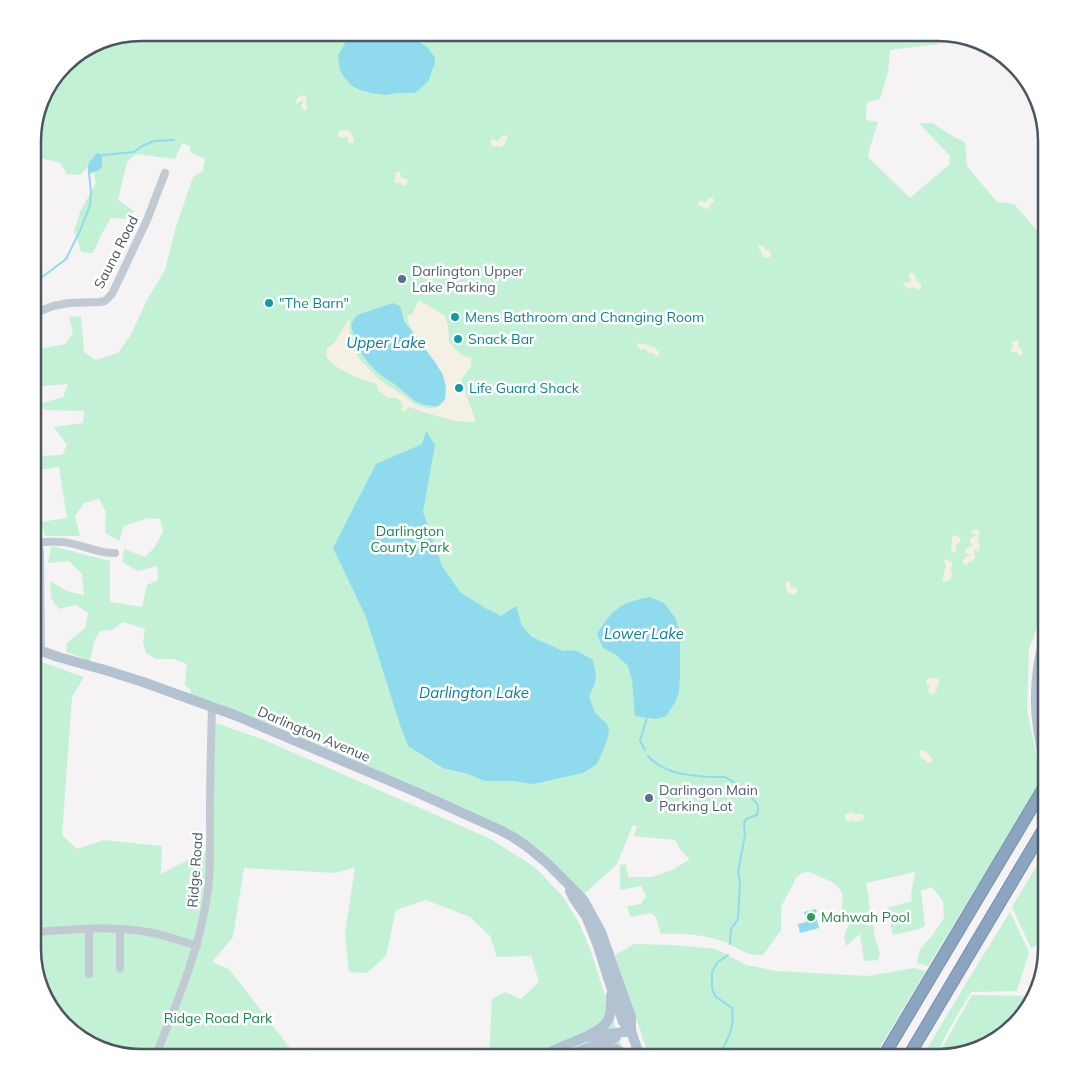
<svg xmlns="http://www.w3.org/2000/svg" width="1079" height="1090" viewBox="0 0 1079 1090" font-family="Mulish,sans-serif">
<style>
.commercial{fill:#fdf9ef}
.green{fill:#c3f1d5}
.sand{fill:#f5f0e5}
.water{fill:#90daee}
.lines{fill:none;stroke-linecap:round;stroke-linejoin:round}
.stream{stroke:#90daee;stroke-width:2}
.highway-casing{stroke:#7690ad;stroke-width:13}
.minor{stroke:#c1cad2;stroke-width:8}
.major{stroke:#b3c2d1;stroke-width:10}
.highway{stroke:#8ba5c1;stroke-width:11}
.service-dot{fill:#5c6f8a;stroke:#fff;stroke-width:2}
.culture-dot{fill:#0f9aa8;stroke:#fff;stroke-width:2}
.leisure-dot{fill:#2e9e5b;stroke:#fff;stroke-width:2}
.labels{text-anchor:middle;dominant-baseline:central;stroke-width:5;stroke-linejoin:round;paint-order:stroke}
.street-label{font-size:14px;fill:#4a5661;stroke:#fff}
.service-label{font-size:14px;fill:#4e5e75;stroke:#fff;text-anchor:start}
.culture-label{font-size:14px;fill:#0d838f;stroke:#fff;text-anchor:start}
.park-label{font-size:14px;fill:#17864f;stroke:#fff}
.leisure-label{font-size:14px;fill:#27864d;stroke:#fff;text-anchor:start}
.water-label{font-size:15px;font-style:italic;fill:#0c7c9b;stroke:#fff}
.rim{fill:none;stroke:#4a5661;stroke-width:2.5}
</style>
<rect width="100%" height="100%" fill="#f5f3f3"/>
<path class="commercial" d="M609,1049L621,1057H593V1053Z"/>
<path class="green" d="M141,33H941L939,44L890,50L888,72L880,99L867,102L866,120L878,122L870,147L868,157L910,198L949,165L950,156L919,123H932L954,137L965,142L967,166L997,202L1014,204L1040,234L1041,242L1046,244V451L1044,463L1046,461V604L1029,649L1027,710L1042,781L928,966L917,963L920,949L932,936L944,918L943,901L932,887L921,891L925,926L919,929L893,935L887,908L912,901L911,895L915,872L866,883L875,938L880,953L878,960L864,961L860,934L846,946L844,937L850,921L841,912L843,899L842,892L838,887L832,882L810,872L802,873L796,878L781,907V930L763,955C744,957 736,945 719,940C701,934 680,933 661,934L656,917L651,913L630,917L627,906L641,904L646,896L641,886L620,890V865L626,864L628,877H652L672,870L690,859L681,851L675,840L634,836L637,826L633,825L617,864L581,897L513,837L190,699L191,690L185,685L187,664L174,659H156L146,653L143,642L145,629L123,622L112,630L100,631L94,641L90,661L66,652L67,643L85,628L88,613L76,605L59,609L51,598L50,581L67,591L84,595L82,574L69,561L48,563L51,546L110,561V602L142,607L147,585L158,580L157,566L138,571L122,562L124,549L145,557L154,548L163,532L160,519L148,518L124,526L119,541L105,533L106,512L99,499L84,503L75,516L80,536H45L41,522L67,518L59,467L38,470L39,456L62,455L67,445L54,427L83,423L84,411L45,410L39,404L63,397L68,384L42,386L35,358H33V350L66,344L73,332L69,317L81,316L84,352L96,360L118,353L130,336L147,300L165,270L175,230L193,177L203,171L205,159L190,152V146L182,143L175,159L136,154L127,162L118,200L134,211L129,219L111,218L102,233L93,253L81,252L78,240L74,232L80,212L96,183L94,172L99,170L102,167V155L97,154C90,161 87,169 80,175L67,174L60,163L37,157L33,132L44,93L69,60L100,41Z
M33,659L84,677L72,697L62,835L77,849L103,840L162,846L161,874L209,849L213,722L262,739L491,839L537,869L563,897L579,923L590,949L625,1057L609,1049L593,1053V1057H489L492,999L505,992L521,999L539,982L531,956L497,957L490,936L470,917L426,900L396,910L386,956L367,973L349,972L345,934L355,867L336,873L244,868L233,937L212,962L229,969L297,1057H141L93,1046L59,1020L38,984L33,949Z
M1046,670V736L1044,730L1043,691Z
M1046,850V885L1040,886L1046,914V940L1031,948L1012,907Z
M1010,912L1029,952L1017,991L971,992L948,1031L935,1057H922L968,980Z
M634,944L673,945L716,949L746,965L776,971L867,976L914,968L926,971L874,1057H649L615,955Z
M972,995L1036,996L1009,1031L973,1052L937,1057Z"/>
<path class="sand" d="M303,95L306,96L307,109L305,111L302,108L301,106L303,103L302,101H300L297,104L296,102L297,98Z
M346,129L351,132L354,139L353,143L348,142L347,136L342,138L338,136V133L339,131H344Z
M505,135L507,136L508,138L505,141V145L500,147L496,146L493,147C491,145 490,142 492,139L497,141L500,138Z
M396,172H400L401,177L407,179L408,182L406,185H402L400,183H397L394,182Z
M709,198H713L714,201L711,204L708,209H706L698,205V203L700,201L706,202Z
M759,245L763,246L765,250H769L771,254L770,257L766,258L763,257L762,253L758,247Z
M912,273L915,275L917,282L921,284V288L919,290L914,287L910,289L903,285V284L905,282H911V279L908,277L909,274Z
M419,300L445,316L448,326L449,342L461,355L471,358V366L461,380L476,422C453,423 430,414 409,407L404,412L401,410L403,407L402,403L397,398H388L378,390L377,384C360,379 336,371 326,356L327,348L334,343L350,318L349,339L353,349L361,361L380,380L401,394L415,404L426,408H436L442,404L445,399L443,375L409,325L407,316L412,314Z
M1017,340L1019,342L1018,346C1021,348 1023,349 1022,354L1019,356L1017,352H1012L1010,349L1013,347L1012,342Z
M638,343L649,345L651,347H655L656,350L659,352V355L656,356L653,353H648L646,349H640L637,346Z
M973,530H978L980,532L978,536L979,538L977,540L980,545L979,551L977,552L976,549L974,550L975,557L974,560L969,562L966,565L963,563V560L965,557L970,556V554H966L965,551L967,548L973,545L969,541L971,538L976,536L975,535L972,533L971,532Z
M955,535L959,537L961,539L959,543L955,545L957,551L953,553L951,552L952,543V537Z
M945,559L952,562V566L950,568L952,574L950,580L945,582L942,580L944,575V570L946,567L944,560Z
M788,581L791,584V589L795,587L798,591L794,595C788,593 784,589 786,582Z
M929,678H936L939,680V683L937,685V689L934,695H933L928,692V689L930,686L926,684V681Z
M921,750C925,750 931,756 932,759L931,763H927L925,759H921L919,752Z
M852,812L856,815L859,814L863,815L864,817L863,820L855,822L852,820L850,821H847L845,817V814Z"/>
<path class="water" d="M353,33H404L415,39L428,48L435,58V64L432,70L429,80L419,90L414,93H396L387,95L371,93L360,90L352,86L344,77L340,70L338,56L348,37Z
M97,153L102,155V167L99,170L89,174C85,165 91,160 97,153Z
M393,303L400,306L404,321L435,362L443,375L446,388L445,399L438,406C414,406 414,399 398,387C394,383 389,381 385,378C365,363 356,348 351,324L357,315Z
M426,431L435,445L423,512L442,566L460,592L485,608L501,616L516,606L522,626L532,637L563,651C577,648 581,654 592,659C598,676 597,681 589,696L595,713L607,724L609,730L607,741L597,764L583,773L533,784L512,781H485L468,774L443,768L408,746L400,725L366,617L333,548L376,464L422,444Z
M650,597L664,603L676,619L680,634V673L679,693L674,704L666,716L656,719L635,716L632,680L628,666L615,654L603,648L597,634C612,609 622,602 650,597Z
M816,909L817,912L815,913L819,928L800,933L798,924L806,922L804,912Z"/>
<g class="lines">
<path class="stream" d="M102,155L134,152L142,146L154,141L174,140
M33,284L66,259L80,231L90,205L91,192L89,173
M645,750L640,741L647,717
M648,756C664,774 690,776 712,777C716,777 720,777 724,777C732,779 752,797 757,804C759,807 758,811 757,815L746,819L744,823L745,835L738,872L740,882L738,919L731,929L730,944
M716,1057C728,1043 735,1027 732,1008L715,996L712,988V972L717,963L728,955"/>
<defs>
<path id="highway" d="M883,1057L1046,784
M908,1057L1046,825"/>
</defs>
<use href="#highway" class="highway-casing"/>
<path class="minor" d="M33,314L53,306L69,303L100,302L105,301L112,294L147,220L165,173
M33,493L40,554L41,651
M40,542C49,542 59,541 68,543C84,545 99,554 115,553
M89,929V974
M33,932C66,930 100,926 133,930C155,932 176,939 197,946
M120,968V929
M155,1057C177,1003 200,949 208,890C211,865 210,839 210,814C210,778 211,742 212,706"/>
<path class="major" d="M1046,632C1032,678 1033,720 1046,767
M33,648L58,657L105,670L143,682L237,716L416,792L500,830L513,837L525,845L547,863L579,895L584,901L601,932L631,1017V1031L640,1057
M570,891L574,899L586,916L591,928L598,946L610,984L623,1022L631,1031
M589,1035C610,1025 612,1017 611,995
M598,1047C612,1046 617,1048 627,1057
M540,1057L561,1047L585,1037L631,1031
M565,1057L616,1037"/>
<use href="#highway" class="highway"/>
</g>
<g class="service-dot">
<circle cx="402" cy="279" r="5"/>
<circle cx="649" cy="798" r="5"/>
</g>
<g class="culture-dot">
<circle cx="269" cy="303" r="5"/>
<circle cx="455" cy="317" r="5"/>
<circle cx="458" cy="339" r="5"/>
<circle cx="459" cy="388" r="5"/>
</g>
<circle class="leisure-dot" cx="811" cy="917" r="5"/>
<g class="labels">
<g class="street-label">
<text transform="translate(116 252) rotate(-63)">Sauna Road</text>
<text transform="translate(314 734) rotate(23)">Darlington Avenue</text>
<text transform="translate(195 870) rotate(-86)">Ridge Road</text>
</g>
<g class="service-label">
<text x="412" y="271">Darlington Upper<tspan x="412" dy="16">Lake Parking</tspan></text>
<text x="659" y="790">Darlingon Main<tspan x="659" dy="16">Parking Lot</tspan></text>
</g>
<g class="culture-label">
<text x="279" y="303">"The Barn"</text>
<text x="465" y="317">Mens Bathroom and Changing Room</text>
<text x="468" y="339">Snack Bar</text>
<text x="469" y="388">Life Guard Shack</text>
</g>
<g class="park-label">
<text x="410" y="531">Darlington<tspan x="410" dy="16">County Park</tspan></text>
<text x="218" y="1018">Ridge Road Park</text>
</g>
<g class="leisure-label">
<text x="821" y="917">Mahwah Pool</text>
</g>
<g class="water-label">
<text x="386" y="342">Upper Lake</text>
<text x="644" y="633">Lower Lake</text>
<text x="474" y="692">Darlington Lake</text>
</g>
</g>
<path d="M0 0H1079V1090H0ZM141 41H938A100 100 0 0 1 1038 141V949A100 100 0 0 1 938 1049H141A100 100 0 0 1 41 949V141A100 100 0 0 1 141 41Z" fill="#fff" fill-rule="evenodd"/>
<path class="rim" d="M141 41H938A100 100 0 0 1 1038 141V949A100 100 0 0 1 938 1049H141A100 100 0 0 1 41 949V141A100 100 0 0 1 141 41Z"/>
</svg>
